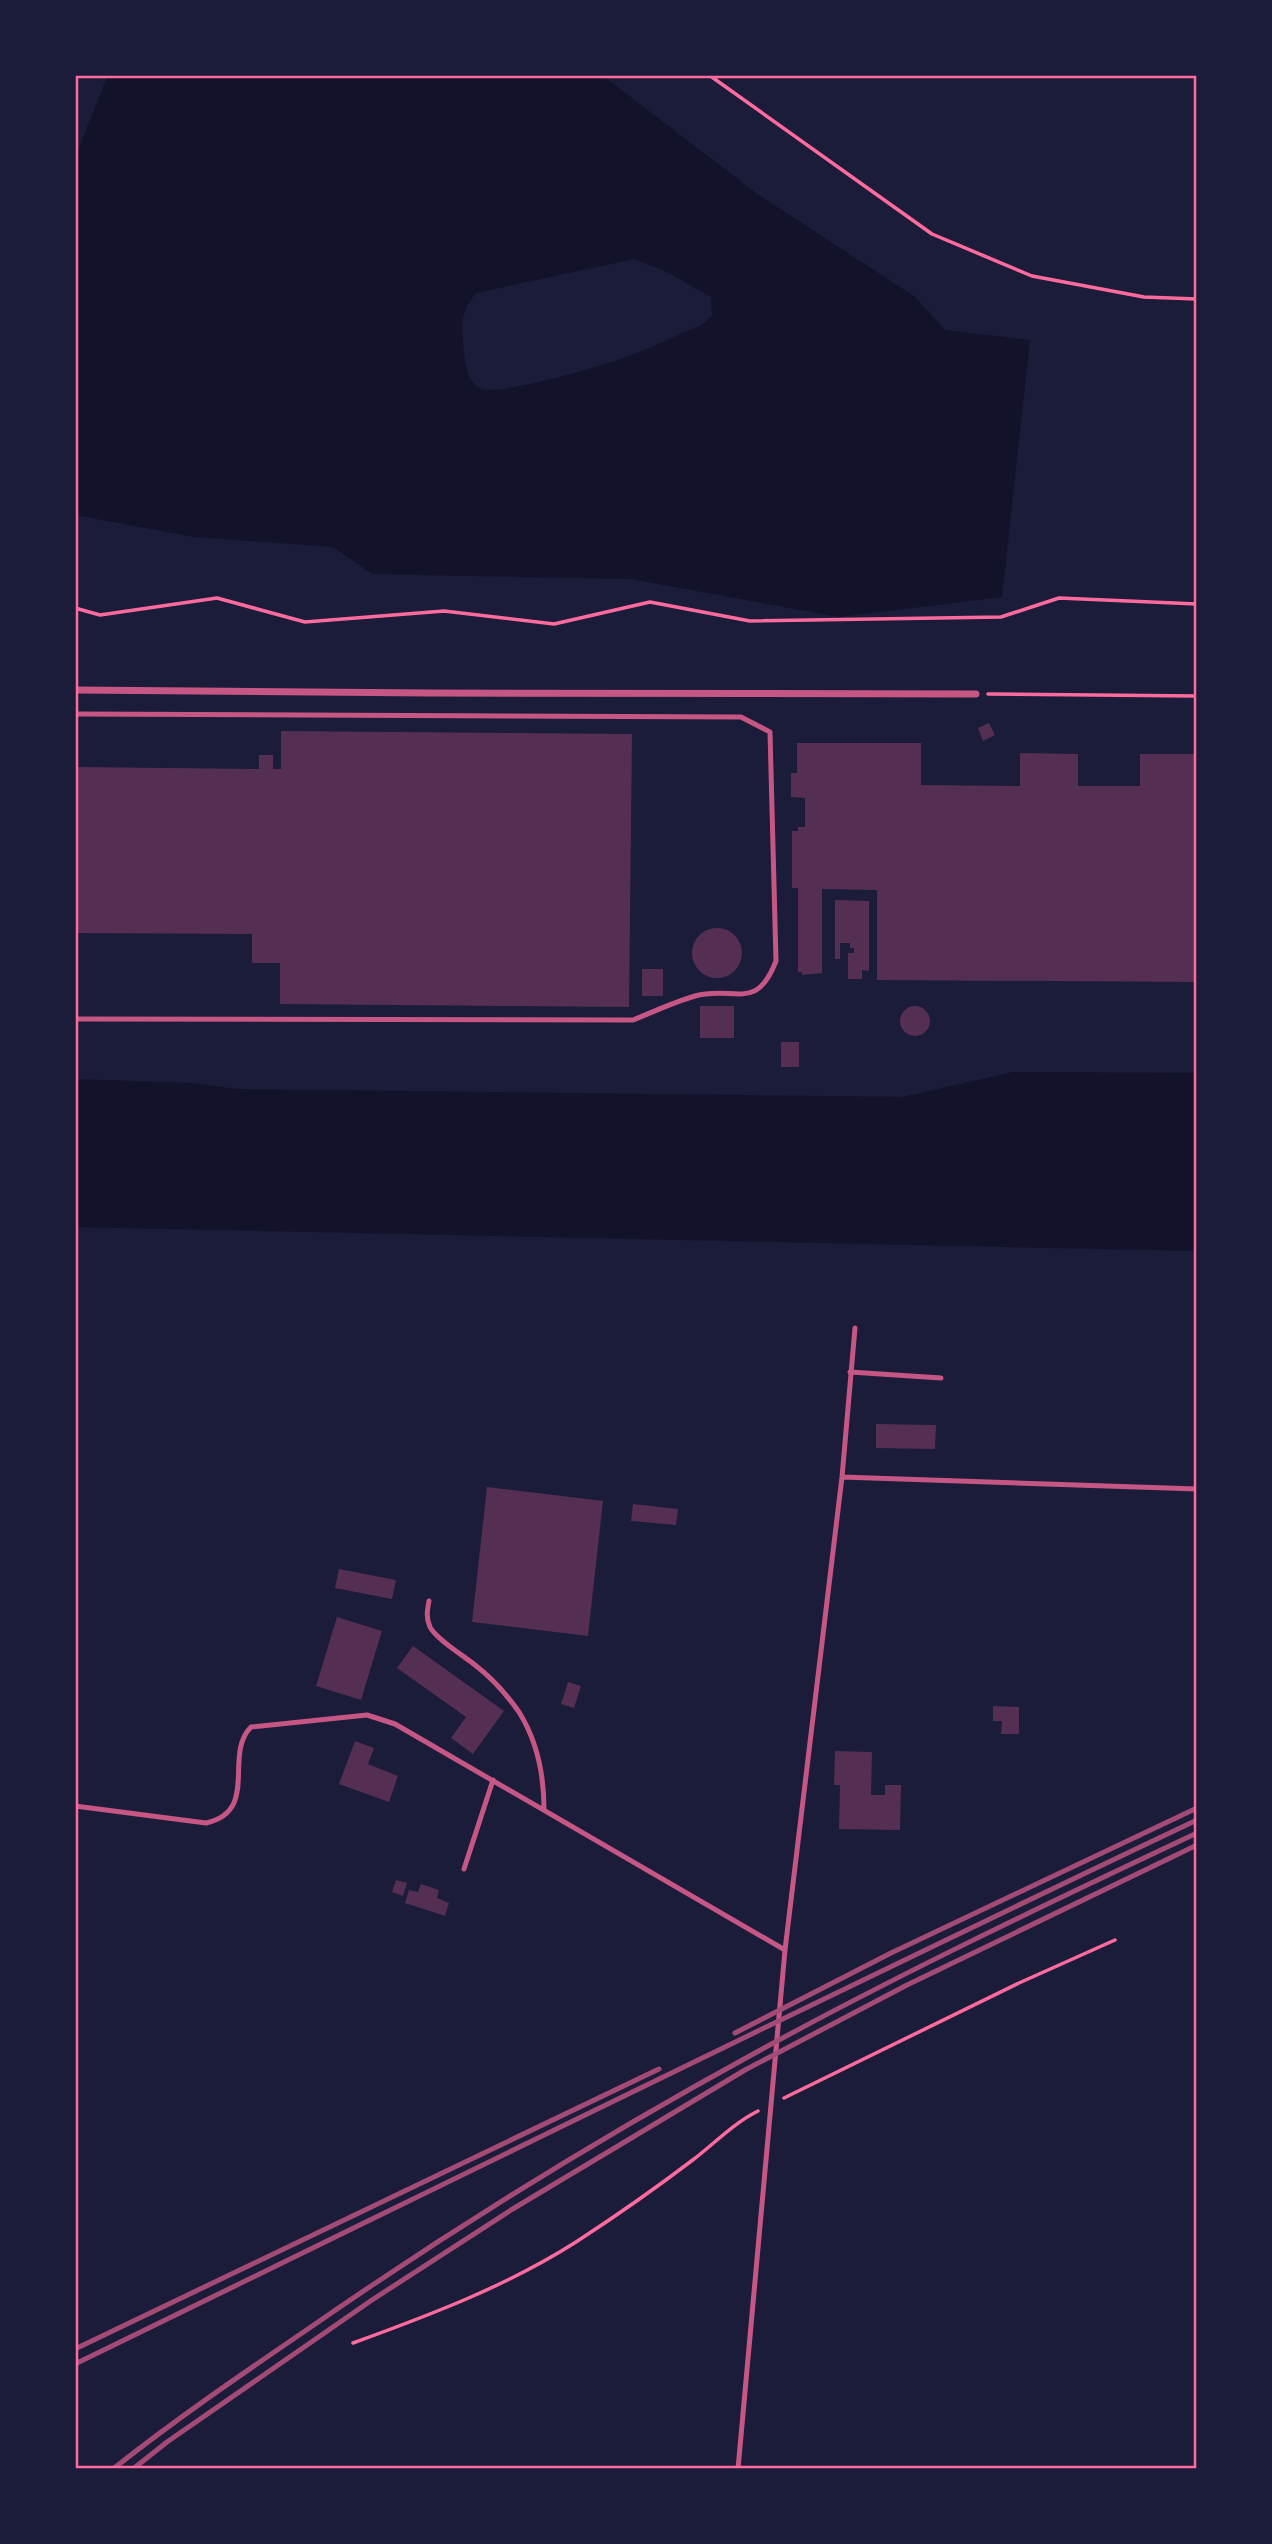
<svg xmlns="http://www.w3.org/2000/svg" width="1272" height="2544" viewBox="0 0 1272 2544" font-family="Helvetica,sans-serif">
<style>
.water{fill:#12122b;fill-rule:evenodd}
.building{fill:#542f53}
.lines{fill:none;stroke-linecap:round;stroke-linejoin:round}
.path{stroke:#ff6b9d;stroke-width:3.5}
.service{stroke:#c65784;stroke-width:5}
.minor{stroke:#c65784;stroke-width:7}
.rail{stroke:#a44b75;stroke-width:5}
.neatline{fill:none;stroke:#ff6b9d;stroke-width:2.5}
</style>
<rect width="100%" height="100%" fill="#1b1b3a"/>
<path class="water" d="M108,75H602L756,193L915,297L945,330L1030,340L1002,597L839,617L631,579L372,574L333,547L194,537L75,515V157ZM634,259L667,272L711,297L712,315L702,325C674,336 646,351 618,360C595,368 500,395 482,389C467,383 466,367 464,353C462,326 458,315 476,293Z
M1013,1072L1197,1073V1251L75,1227V1079L191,1083L237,1089L903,1097Z"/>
<path class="building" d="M989,723L995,735L983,741L978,728Z
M281,731L632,734L629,1007L280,1004V963H252V934L75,933V767L259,769V755H273V769H281Z
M797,743H921V785L1020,786V753L1078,754V786H1140V754H1197V982L877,980V890L822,889V973L802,975V972H798V888H792V831H798V827H805V798L791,797V773H797Z
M835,900L869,901V971L862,970V979H848V953H854V948H850V943H840V959H835Z
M692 953a25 25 0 1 1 50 0a25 25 0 1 1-50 0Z
M642,969H663V996H642Z
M700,1006H734V1038H700Z
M900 1021a15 15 0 1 1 30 0a15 15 0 1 1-30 0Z
M781,1042H799V1067H781Z
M876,1424L936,1425L935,1449L876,1448Z
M487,1487L603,1501L588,1636L472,1622Z
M633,1504L678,1509L676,1525L631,1521Z
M339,1569L396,1580L392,1599L335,1588Z
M337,1617L382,1631L361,1700L316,1686Z
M413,1646L504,1711L473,1754L451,1738L466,1717L397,1668Z
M568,1682L581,1686L574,1708L561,1704Z
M993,1706L1019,1707V1734H1001L1002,1721H993Z
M355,1741L374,1748L368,1764L398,1776L389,1802L339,1784Z
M835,1751L872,1752L871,1795H885V1785H901L900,1830L839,1829L840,1785H834Z
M396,1880L407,1883L403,1896L392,1892Z
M421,1884L439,1890L437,1898L449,1903L445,1916L405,1903L409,1890L418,1892Z"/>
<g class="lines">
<path class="path" d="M709,75L932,234L1032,276L1144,297L1197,299
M75,608L100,615L217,598L305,622L444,611L554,624L650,602L750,621L1001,617L1059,598L1197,604
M988,694L1197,696
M784,2098L1019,1983L1115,1940
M353,2343C430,2315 507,2286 576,2242C616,2216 656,2188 694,2159C716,2142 734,2123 758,2111"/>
<path class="service" d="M75,714L741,717L770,732L776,961C756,1013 734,985 695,996C674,1002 653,1012 633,1020L75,1019
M850,1372L941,1378
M842,1477L1197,1489
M429,1601C427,1611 426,1618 430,1627C436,1639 464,1656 475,1665C492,1678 507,1695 519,1712C537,1741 544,1775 544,1809
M75,1806L206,1823C260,1811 223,1755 251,1727L367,1715L395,1724L785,1950
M464,1869L493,1780
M738,2469L785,1950L842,1477L855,1328"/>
<path class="minor" d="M75,690L429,693L976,694"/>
<path class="rail" d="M735,2033L891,1953L1197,1808
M75,2349L659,2069
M75,2364C449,2182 821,1998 1197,1820
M113,2469C176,2419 242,2374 308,2329C452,2229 601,2137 755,2053C899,1974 1048,1903 1197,1833
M133,2469L167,2442L372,2300L511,2210L745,2070L907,1985L1197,1845"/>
</g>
<rect width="1272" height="2544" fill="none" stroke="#1b1b3a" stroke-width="154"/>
<rect x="77" y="77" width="1118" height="2390" class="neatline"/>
</svg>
